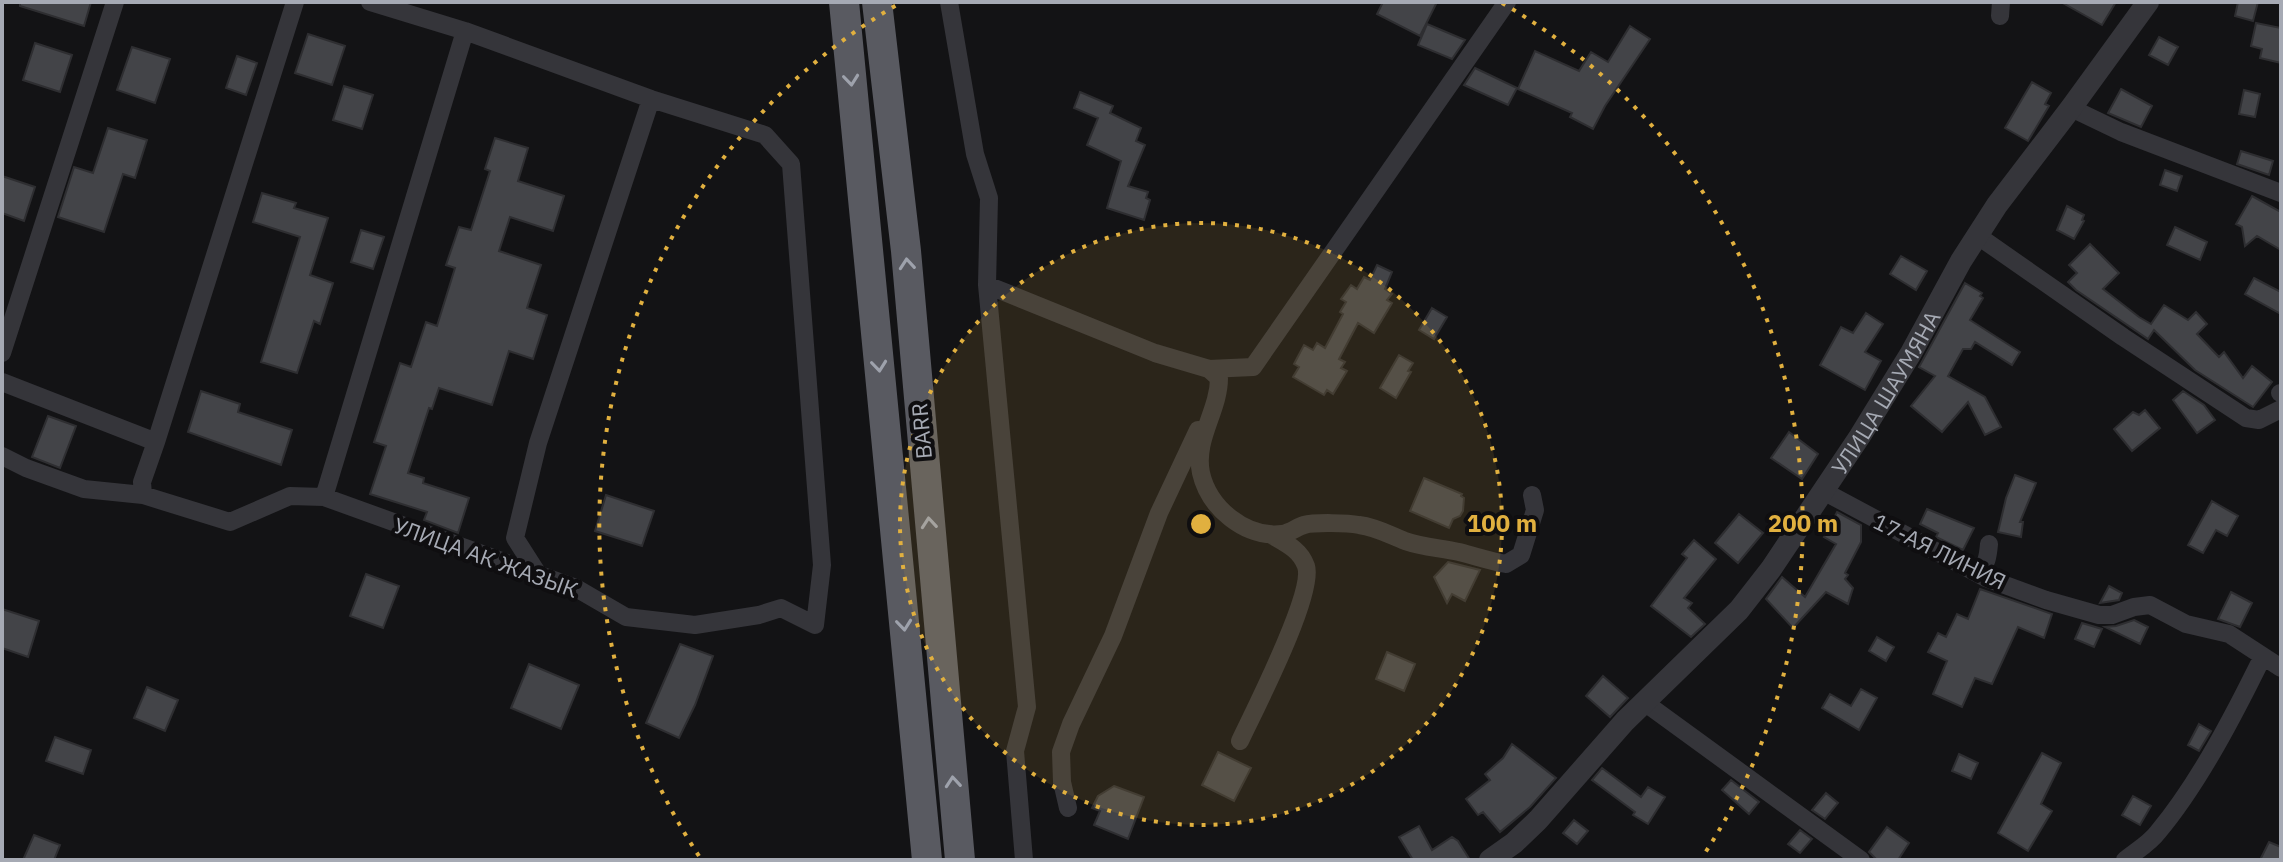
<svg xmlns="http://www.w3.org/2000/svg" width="2283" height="862" viewBox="0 0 2283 862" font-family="'IBM Plex Sans',sans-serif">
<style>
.building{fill:#434448;stroke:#2e2e31;stroke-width:2}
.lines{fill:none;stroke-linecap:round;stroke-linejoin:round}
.minor{stroke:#35353a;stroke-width:18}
.tertiary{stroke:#35353a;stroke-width:22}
.trunk{stroke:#595a61;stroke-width:30}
.oneway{stroke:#9ea2ac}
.ring{fill:none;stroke:#e1b03f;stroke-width:4;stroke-dasharray:4 8}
.labels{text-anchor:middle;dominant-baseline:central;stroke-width:8;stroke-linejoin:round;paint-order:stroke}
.street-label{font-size:22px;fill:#a6aab4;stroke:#0f0e10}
.centre{fill:#e1b03f;stroke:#0f0e10;stroke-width:4}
.ring-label{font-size:24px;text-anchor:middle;font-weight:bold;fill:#e1b03f;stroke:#0f0e10;stroke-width:8;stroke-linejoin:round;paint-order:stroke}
</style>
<rect width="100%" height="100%" fill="#131315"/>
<path class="building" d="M20,2H91L84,26L20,6Z
M1383,2H1437L1420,36L1377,14Z
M2061,2H2116L2102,25Z
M2238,2H2258L2253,21L2235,16Z
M2256,23L2281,28V63L2260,58L2262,49L2251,46Z
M1427,24L1465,40L1452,59L1418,45Z
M1630,26L1650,39L1605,106L1593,129L1570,117L1572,113L1518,89L1535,51L1579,71L1591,52L1608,62Z
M308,34L345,46L332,85L295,73Z
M2159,37L2178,47L2168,65L2149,55Z
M35,43L72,55L60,92L23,80Z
M132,47L170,59L155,103L117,90Z
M237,56L257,63L246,95L226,88Z
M1475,68L1517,88L1508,105L1464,85Z
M2032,82L2051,93L2045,104L2049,106L2028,141L2005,128Z
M344,86L373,95L362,129L333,120Z
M2121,89L2152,106L2141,127L2108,113Z
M2244,90L2260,94L2255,117L2239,114Z
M1080,92L1113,106L1110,113L1141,128L1136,141L1145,145L1128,186L1148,192L1146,198L1150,200L1144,220L1107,208L1121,161L1087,145L1098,118L1074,108Z
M108,128L147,140L135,178L123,174L104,232L58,217L74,167L93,173Z
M495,138L528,148L518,181L564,196L553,231L510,217L499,251L541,265L527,308L547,315L533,359L509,351L492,405L439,388L432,409L429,408L408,473L424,478L423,483L469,498L458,533L424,520L427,512L370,494L386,446L374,442L400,363L411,367L426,322L437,326L455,268L446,265L459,227L471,230L490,171L485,169Z
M2241,151L2273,161L2269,175L2237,164Z
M2165,170L2182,176L2177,191L2160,185Z
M2,176L35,187L24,221L2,213Z
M262,193L296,203L294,208L328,218L310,275L333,283L320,324L314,321L297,373L261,362L300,237L253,222Z
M2252,196L2281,212V250L2257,236L2245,246L2242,227L2236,224Z
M2067,206L2084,215L2082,220L2084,221L2074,239L2057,230Z
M2175,227L2207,242L2200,260L2167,245Z
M361,230L384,237L373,269L351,262Z
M2090,244L2119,273L2103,289L2139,317L2151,324L2164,305L2188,320L2196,312L2207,324L2197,334L2219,357L2224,352L2243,378L2252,366L2272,382L2253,407L2195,370L2154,330L2148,339L2076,290L2068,282L2077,273L2069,265Z
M1901,256L1927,271L1916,290L1890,274Z
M1377,265L1392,272L1385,289L1392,294L1387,300L1392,303L1374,333L1358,323L1339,359L1345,362L1341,368L1347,371L1333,394L1327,390L1324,395L1293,377L1299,367L1294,364L1304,345L1313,350L1317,343L1325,348L1343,314L1340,312L1346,302L1341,299L1351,285L1357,289L1364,277L1370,280Z
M2254,278L2281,292V314L2245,294Z
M1965,283L1982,293L1980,296L1983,298L1970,320L2020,352L2012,365L1975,342L1971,349H1963L1948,376L1985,397L2001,427L1985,435L1968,402L1942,432L1911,406L1935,376L1919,367Z
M1432,308L1447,317L1434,339L1419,330Z
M1866,313L1883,324L1865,352L1881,361L1865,390L1820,365L1841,327L1853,333Z
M1399,355L1413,363L1408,371L1411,372L1396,398L1380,388Z
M201,391L240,404L238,412L292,430L281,465L188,432Z
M2183,391L2204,405L2215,420L2197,433L2173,400Z
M2145,410L2160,428L2132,451L2114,429L2133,412L2139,415Z
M48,416L76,426L60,468L32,457Z
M1789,432L1818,454L1802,479L1771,458Z
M2015,475L2036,483L2020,522H2023L2021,537L1998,532L2006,498Z
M1424,478L1462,494L1461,496L1464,498L1463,511L1460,516L1453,519L1449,528L1410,511Z
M606,495L654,511L642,546L595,531Z
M2212,501L2238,516L2227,536L2216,530L2203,553L2188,545Z
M1927,509L1974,528L1963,550L1936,537L1938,533L1920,524Z
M1837,512L1861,525V542L1845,573L1848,575L1845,579L1853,588L1848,604L1826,592L1793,628L1766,599L1782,577L1805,597L1836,544L1824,537Z
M1739,514L1763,533L1738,563L1715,543Z
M1694,540L1716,559L1684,598L1692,603L1688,608L1705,624L1691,637L1651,606L1687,558L1682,554Z
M1448,562L1480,570L1465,601L1452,594L1447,603L1434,577Z
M366,574L399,586L383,628L350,616Z
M2109,586L2122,593L2119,600L2100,603Z
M1980,589L2052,614L2044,638L2018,627L1992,684L1975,678L1962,707L1933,694L1947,661L1928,652L1938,633L1946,637L1957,614L1968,619Z
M2231,592L2252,603L2240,627L2218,619Z
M2,609L39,621L28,657L2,648Z
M2134,620L2148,627L2140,644L2105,627L2116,626Z
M2082,623L2102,629L2094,647L2075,639Z
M1877,637L1894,647L1886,661L1869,651Z
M680,644L713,656L695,705L679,738L646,723Z
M1387,652L1415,664L1404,691L1376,679Z
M529,664L579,685L561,729L511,708Z
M1603,676L1628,698L1610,717L1586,696Z
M147,687L178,700L165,731L134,718Z
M1861,689L1877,698L1859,730L1822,708L1830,694L1851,706Z
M2199,724L2211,731L2199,751L2188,745Z
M55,737L91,750L83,774L46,761Z
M1512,744L1556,778L1530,807L1500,832L1483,812L1478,815L1466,799L1490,780L1485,774L1503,758Z
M1218,752L1251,768L1234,801L1202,785Z
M2042,753L2061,763L2041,804L2052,811L2028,851L1998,833Z
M1959,754L1978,763L1971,779L1952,771Z
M1602,768L1641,797L1648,787L1665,797L1648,824L1633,815L1635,812L1592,780Z
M1731,780L1759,802L1749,814L1722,790Z
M1114,786L1144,797L1128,839L1094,825L1100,811L1092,808L1098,796Z
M1826,793L1838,803L1825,819L1812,810Z
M2133,796L2151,806L2140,825L2122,815Z
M1574,820L1588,831L1577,844L1563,833Z
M1419,826L1432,850L1452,837L1458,841L1470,860H1413L1399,837Z
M1887,827L1909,843L1898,860H1877L1869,852Z
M1800,830L1812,839L1800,853L1788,844Z
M34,835L60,845L54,860H23Z
M2269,842L2281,847V860H2260Z"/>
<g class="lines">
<path class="minor" d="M949,2L975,154L989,198L987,285L1027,707L1015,751L1024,860
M2000,16L2001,2
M2071,108L2121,132L2281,193
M1978,236L2123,337L2246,418L2259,420L2281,409
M987,285L1155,353L1209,369L1253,367L1507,2
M2,353L115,2
M1209,369L1219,378C1219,411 1194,439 1201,473C1209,508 1245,538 1282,534C1290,533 1297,527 1304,525C1315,522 1348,523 1359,525C1376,527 1390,535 1405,541C1422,547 1441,548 1459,552C1475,556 1490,561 1506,564L1521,555L1535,510L1532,495
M2,382L156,442L142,482L143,495L230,522L290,496L324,497L576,588L626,617L695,625L759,615L781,608L815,625L822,565L791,164L765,135L651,99L465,31L370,2
M2280,393H2281
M156,442L295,2
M2,456L26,468L84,489L143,495
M1823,491L1986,578L2046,600L2099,615H2112L2134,607L2150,605L2186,624L2229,634L2281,668
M324,497L465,31
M1977,573C1987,565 1988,556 1989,544
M538,574L515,538L538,443L651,99
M1644,702L1861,860
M1240,741C1254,711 1315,593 1306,566C1300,549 1285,543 1270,534
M1068,808L1062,782L1061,752L1071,724L1113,636L1159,513L1198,430
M2125,860C2136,851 2150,843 2158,832C2199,783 2235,713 2263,656"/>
<path class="tertiary" id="s1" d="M1490,860L1514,843L1538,820L1625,721L1739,610L1771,569L1860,436L1911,353L1961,261L1997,205L2071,108L2148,2"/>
<path class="trunk" d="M844,2L927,860
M877,2L906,251L960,860"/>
</g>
<defs><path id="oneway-chevron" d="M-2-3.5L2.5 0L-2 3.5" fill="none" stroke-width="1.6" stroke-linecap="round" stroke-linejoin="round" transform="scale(2)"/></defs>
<g class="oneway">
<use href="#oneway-chevron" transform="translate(851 80) rotate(84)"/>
<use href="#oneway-chevron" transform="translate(907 264) rotate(-95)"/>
<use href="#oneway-chevron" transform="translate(879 366) rotate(84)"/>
<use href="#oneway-chevron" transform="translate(929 523) rotate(-95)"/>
<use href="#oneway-chevron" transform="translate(904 625) rotate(84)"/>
<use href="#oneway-chevron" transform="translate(953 782) rotate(-95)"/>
</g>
<circle cx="1201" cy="524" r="301" fill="#e1b03f" fill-opacity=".12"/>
<g class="ring">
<circle cx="1201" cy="524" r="301"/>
<path d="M699 856A602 602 0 0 1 900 3M1502 3A602 602 0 0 1 1703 856"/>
</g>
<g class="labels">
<g class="street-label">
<text stroke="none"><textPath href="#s1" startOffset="616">УЛИЦА ШАУМЯНА</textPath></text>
<text transform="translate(921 431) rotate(-95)">BARR</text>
<text transform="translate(1940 551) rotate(26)">17-АЯ ЛИНИЯ</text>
<text transform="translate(486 557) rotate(20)">УЛИЦА АК ЖАЗЫК</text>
</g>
</g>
<circle cx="1201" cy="524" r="12" class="centre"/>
<g class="ring-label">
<text x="1502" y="532">100 m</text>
<text x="1803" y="532">200 m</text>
</g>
<rect width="2283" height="862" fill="none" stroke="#a6aab4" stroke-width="8"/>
</svg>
